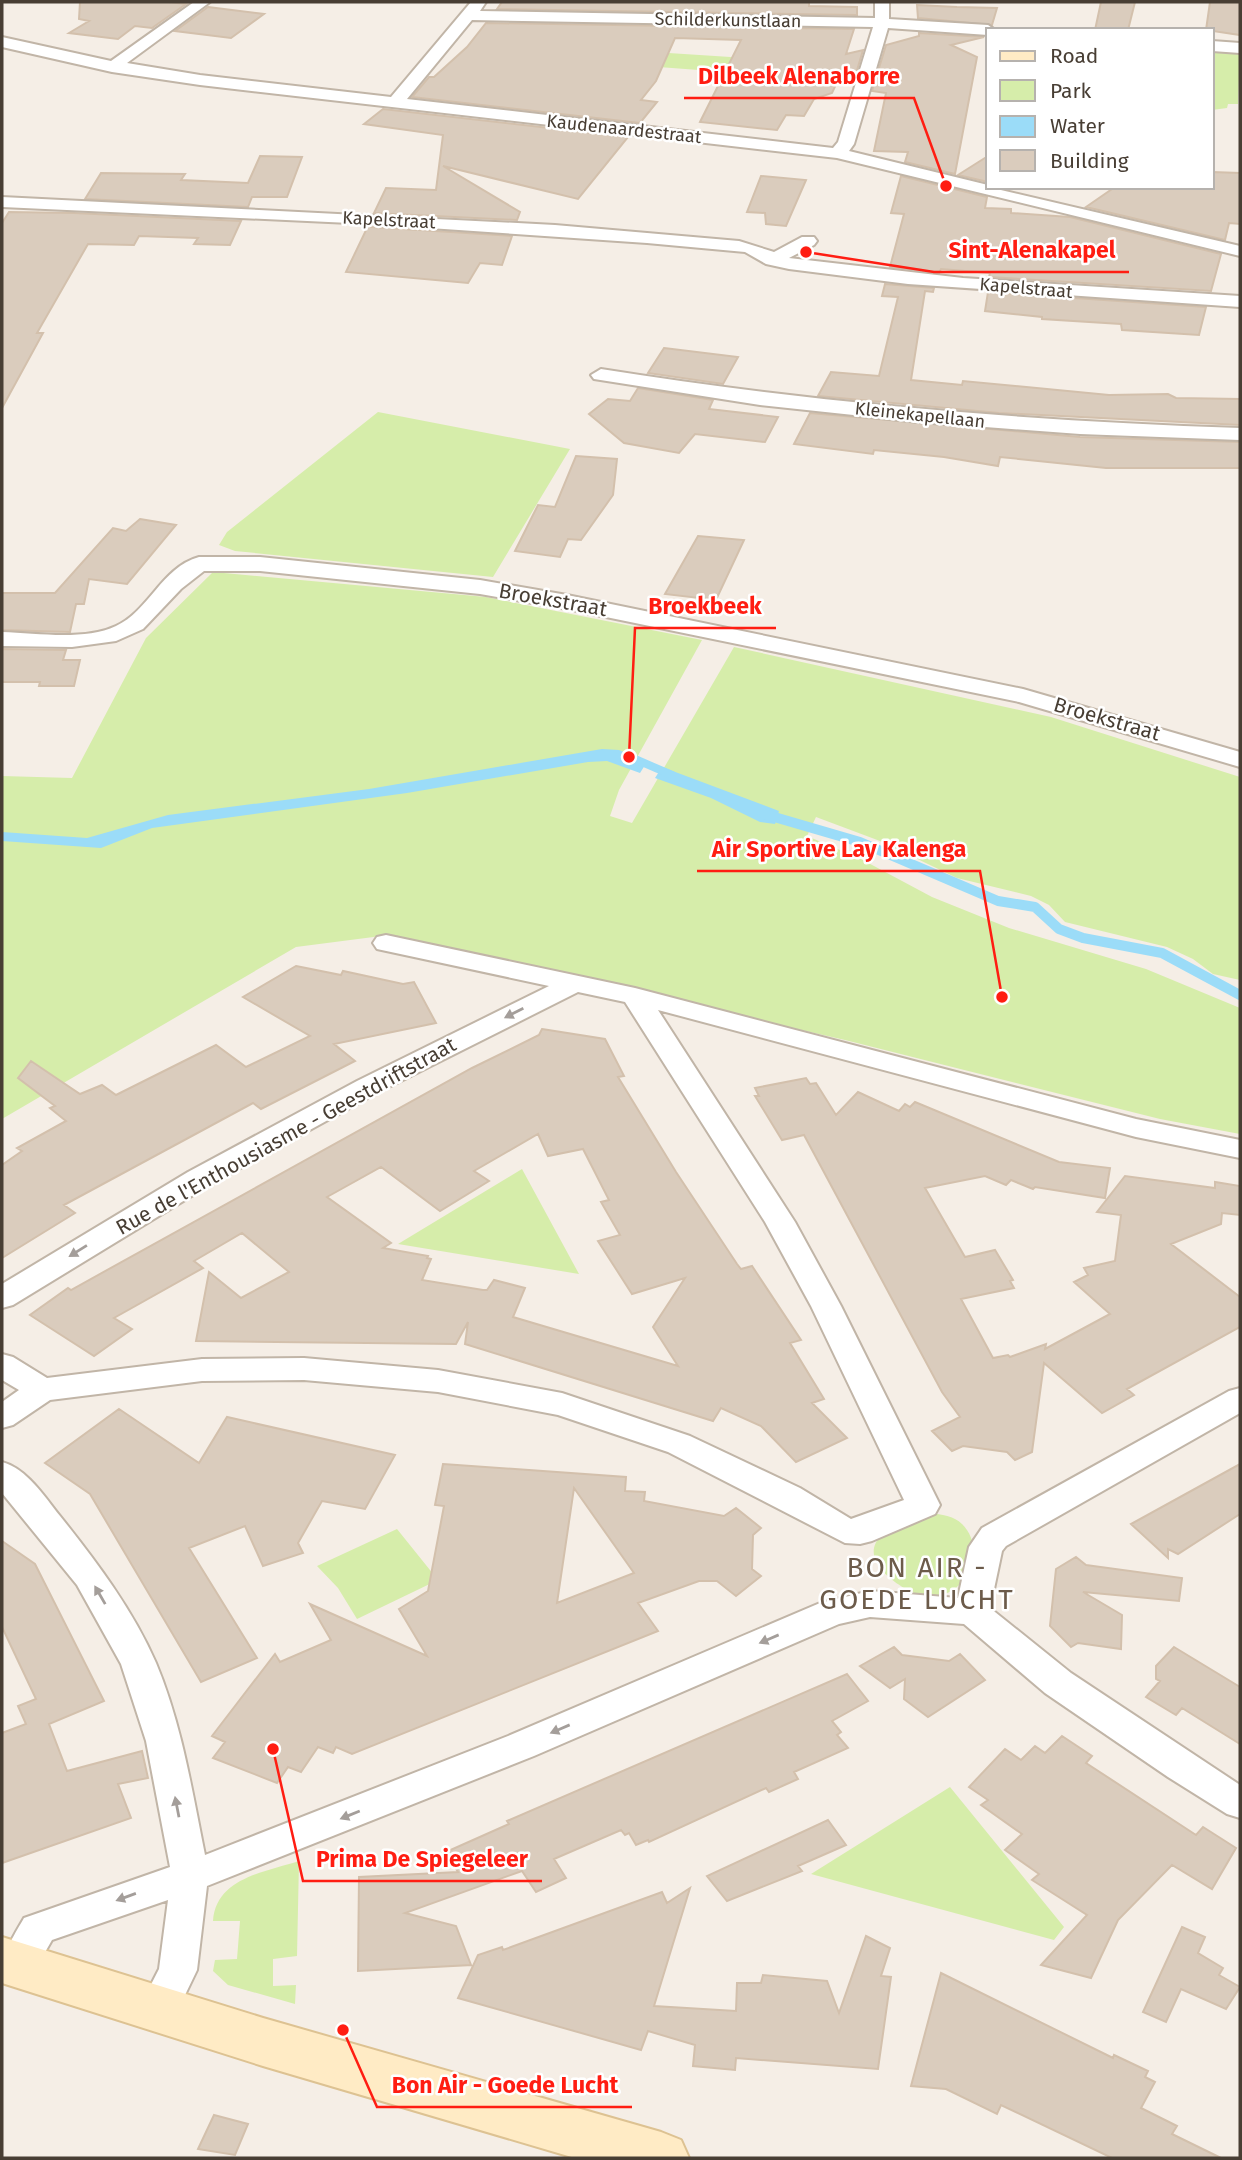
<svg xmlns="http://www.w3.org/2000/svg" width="1242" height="2160" viewBox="0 0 1242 2160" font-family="'Fira Sans',sans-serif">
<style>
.green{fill:#d6edaa}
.water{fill:#9bdcf8}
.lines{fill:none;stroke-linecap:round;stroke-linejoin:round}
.stream-far1{stroke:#9bdcf8;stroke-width:8}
.stream{stroke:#9bdcf8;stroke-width:10}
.building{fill:#daccbd;stroke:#d3c0ac;stroke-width:2;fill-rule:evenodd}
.street-casing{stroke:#c1b5a7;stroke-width:4}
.secondary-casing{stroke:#ddc292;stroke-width:4}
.street{fill:#fff;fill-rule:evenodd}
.secondary{fill:#ffebc5;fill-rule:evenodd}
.oneway{fill:#a49e9a}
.labels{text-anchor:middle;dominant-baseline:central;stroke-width:5;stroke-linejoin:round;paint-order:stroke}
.far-street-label{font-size:18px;fill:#483e34;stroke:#fff}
.street-label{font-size:21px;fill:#483e34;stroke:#fff}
.near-neighbourhood-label{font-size:28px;letter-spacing:2px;fill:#6c5b4a;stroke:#fff}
.leader{fill:none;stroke:#ff1d12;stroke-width:2.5}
.callout-dot{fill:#ff1d12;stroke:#fff;stroke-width:2.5}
.callout-label{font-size:23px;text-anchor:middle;font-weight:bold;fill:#ff1d12;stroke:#fff;stroke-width:5;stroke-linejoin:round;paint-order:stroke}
</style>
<rect width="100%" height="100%" fill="#f5eee6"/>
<path class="green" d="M1212,51L1240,53L1238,104H1228L1227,108L1212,110Z
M653,52L746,58L739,73L645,66Z
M378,412L570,449L493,577L235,551L219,545L227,532Z
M213,572L486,597L702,640L619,790L610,816L632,823L734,647L1051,717L1240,777V980L1213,974L1193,959L1167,947L1065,922L1049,905L1031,896L957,878L880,841L816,817L807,836L859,858L932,897L1009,928L1146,969L1240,1008V1134L1160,1119L845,1040L389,935L296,947L2,1119V776L72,778L146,638Z
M522,1169L579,1274L398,1244Z
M932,1513C943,1515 954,1516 962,1524C993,1554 957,1619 904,1588C887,1578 859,1555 883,1534C895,1524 918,1519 932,1513Z
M397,1529L438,1580L357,1619L338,1588L317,1566Z
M950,1787L1064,1927L1054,1940L811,1874Z
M299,1861L297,1956L273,1959V1986L296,1985L295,2004L228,1985L213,1971L215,1960L237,1959L240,1921H213C216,1878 265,1872 299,1861Z"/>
<path class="water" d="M602,749L619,750L647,762L640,773L607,761L588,762L407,793L152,828L101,848L2,841V832L87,838L168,815L369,789Z
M662,767L779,811L775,824L760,822L711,798L655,778Z"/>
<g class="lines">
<path class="stream-far1" d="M635,759L672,775"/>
<path class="stream" d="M764,814L860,842L998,901L1035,907L1059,929L1083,938L1162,953L1240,995"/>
</g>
<path class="building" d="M80,2H169L186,4L152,28L135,26L118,39L69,33L89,21L79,19Z
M502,2H809V6L857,7V15L497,9Z
M1101,2H1135L1128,30H1095Z
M1210,2H1240V35L1206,30Z
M917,5L957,7L997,8L992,25L918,18Z
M208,7L264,14L231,38L175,31Z
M486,23L854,29L846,54L863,50L853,84L839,78L832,93L814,99L804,116L786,115L777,130L700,122L741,40L675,38L656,81L641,100L657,102L640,123L412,97L429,77H434L467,47Z
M919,33L984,37L951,45L977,57L955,174L905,162L908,152L874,151L886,93L872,91L886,45L919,36Z
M383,109L628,137L578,199L443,166L520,212L517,220L374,213L386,188L436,190L443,135L364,124Z
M260,156L302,157L287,197H252L248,207L85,199L101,173L185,174L181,180L248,183Z
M988,156V182L958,175Z
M1212,172L1240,173V224L1229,223L1225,240L1086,207L1115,187H1212Z
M761,176L806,180L786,226L766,224L765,213L747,212Z
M901,176L987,197L985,208L1011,209V213L1070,217L1221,254L1211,291L989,277L990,273L941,269L939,273L890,267L904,214L891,213Z
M9,212L74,213L241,221L230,245L194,244L198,238L139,236L134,245L88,244L37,333H43L2,408V223Z
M368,226L371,227L512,236L502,265L480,263L468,283L346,272Z
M885,284L934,288L933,292L925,291L911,380L962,385L963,381L1109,395L1168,394L1176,398L1240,399V425L999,413L818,396L831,372L879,376L898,297L882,296Z
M988,292L1206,307L1199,335L1122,330L1121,324L1042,319V317L985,311Z
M664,348L738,357L723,384L648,373Z
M638,388L713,400L709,409L778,417L765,442L695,434L679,453L624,443L589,414L608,399L630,401Z
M810,413L1080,437L1240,442V468H1106L1000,457L998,466L944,457L874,450L873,454L794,444Z
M576,456L617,459L613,495L581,540L568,539L560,557L515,551L538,505L555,507Z
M140,519L176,525L127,584L89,579L84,604H76L70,632L2,630V593H55L113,528L126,531Z
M698,536L744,540L716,600L665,594Z
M2,649L66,650L63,660H80L74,686H39L40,682H2Z
M296,966L341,975L343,971L403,984L414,982L436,1023L334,1044L355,1061L261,1109L253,1103L64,1205L75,1213L2,1258V1165L22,1151L17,1148L66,1121L50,1108L55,1106L18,1078L31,1061L80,1094L102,1085L116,1095L216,1045L246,1067L310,1036L243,997Z
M542,1029L605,1039L624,1076L618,1077L676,1172L737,1264L741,1269L752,1266L801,1340L790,1343L824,1399L812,1403L847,1438L796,1462L761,1426L721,1408L713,1421L465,1344L468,1322L456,1344L196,1341L209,1272L241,1298L289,1272L242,1233L194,1261L203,1268L114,1318L132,1329L94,1356L30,1315L68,1288L71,1290L472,1068L539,1035ZM538,1134L548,1156L583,1149L609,1200L601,1202L620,1235L598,1241L632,1294L685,1278L653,1327L678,1366L513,1317L525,1288L494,1280L487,1290H483L422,1280L431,1259L427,1258L428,1256L383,1248L391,1243L327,1197L381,1167L440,1211L489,1181L474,1171Z
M806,1078L810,1084L816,1083L836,1115L858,1092L899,1111L905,1104L910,1107L915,1102L1059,1162L1110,1168L1105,1198L1035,1187L1033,1189L1011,1180L1006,1185L985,1176L925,1188L965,1257L995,1250L1013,1280L1010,1281L1014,1288L961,1299L993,1358L1008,1355L1010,1357L1046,1344L1045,1349L1110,1314L1074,1282L1088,1275L1084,1268L1115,1261L1121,1215L1097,1212L1125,1176L1215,1188V1182L1240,1186V1215L1222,1213L1221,1224L1171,1244L1240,1297V1327L1127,1389L1134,1395L1102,1413L1044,1363L1032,1452L1015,1460L1007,1452L963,1446L952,1451L932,1431L960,1417L942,1392L804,1135L782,1140L755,1096H759L755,1088Z
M119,1409L199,1463L227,1417L395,1455L365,1509L322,1501L298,1543L303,1553L263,1566L245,1526L189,1548L257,1658L201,1682L90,1494L45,1463Z
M443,1464L626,1477L625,1491L645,1492L644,1501L724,1516L736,1508L761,1528L753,1535L752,1569L761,1576L736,1596L717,1581H699L638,1603L658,1631L352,1754L336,1747L333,1753L318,1747L301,1772L288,1767L277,1783L213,1758L225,1742L212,1736L275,1654L280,1662L331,1640L310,1604L427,1656L399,1609L428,1591L444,1506L435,1505ZM574,1488L634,1573L557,1603Z
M1240,1464V1514L1178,1554L1168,1549V1558L1131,1524Z
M2,1541L35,1564L104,1701L49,1724L67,1771L142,1751L148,1778L118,1784L131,1818L2,1863V1733L26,1724L18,1706L36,1699L2,1627Z
M1076,1557L1086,1565L1182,1578L1179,1601L1083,1592L1122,1615L1121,1649L1078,1643L1071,1647L1050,1626L1056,1569Z
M894,1647L902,1655L949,1661L960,1654L985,1680L928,1717L904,1699L905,1679L890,1688L860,1666Z
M1174,1647L1240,1687V1744L1182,1708L1176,1715L1146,1697L1160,1681L1156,1679V1666Z
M847,1674L868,1701L832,1721L841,1732L837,1735L848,1748L794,1772L798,1779L769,1792L766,1788L649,1842L648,1840L636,1845L629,1833L625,1835L621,1830L554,1859L566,1878L536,1892L522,1871L405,1913L456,1926L471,1965L358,1971L359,1877L458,1872L446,1852L509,1824L507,1821Z
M1062,1736L1092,1756L1086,1763L1196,1835L1203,1827L1236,1848L1212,1889L1172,1865L1118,1920L1091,1978L1041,1965L1087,1915L1032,1880L1039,1874L1005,1850L1022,1834L981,1805L988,1800L969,1787L1005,1749L1021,1760L1035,1746L1045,1753Z
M828,1820L846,1845L798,1866L802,1871L727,1901L707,1876Z
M690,1888L654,2006L736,2011L737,1983H761L763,1975L827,1981L839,2013L866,1936L890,1948L881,1976L891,1977L878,2069L736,2058L735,2070L693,2066L695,2045L648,2031L641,2050L458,1998L478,1955L502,1947L503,1950L662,1892L667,1903Z
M1182,1927L1205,1937L1198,1953L1223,1968L1219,1975L1240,1987L1226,2009L1181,1989L1166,2022L1143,2012Z
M941,1973L1113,2058L1114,2055L1148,2071L1145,2077L1155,2082L1141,2108L1177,2126L1172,2134L1221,2158H1112L1001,2105L997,2114L946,2089L911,2086Z
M214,2115L248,2124L235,2155L198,2149Z"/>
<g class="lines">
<defs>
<path id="street" d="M194,2H210L127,63L200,75L391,97L471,2H486L480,11L875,18V2H889V19L988,25L995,30H988V35L888,28L854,144L849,151L988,185V187L1240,246V256L837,158L200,85L112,72L2,47V37L111,61ZM472,20L873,27L838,142L833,148L407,99Z
M1212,41L1240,43V53L1212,51Z
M2,197L555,225L739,241L774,252L802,237H814L817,241L814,245L789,258L963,278L1240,296V307L908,284L789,269L766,264L745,252L647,243L371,224L2,207Z
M601,369C813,403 1025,421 1240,428V440L1080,434L919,422L760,405L594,379L591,375Z
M199,557H260L480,580L567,595L1023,689L1240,752V767L1019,702L567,609L480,594L260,571H204L181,589L143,629L116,641L72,647L2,646V632C37,633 84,641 116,626C149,611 162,567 199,557Z
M386,935L635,988L1136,1119L1240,1140V1158L1136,1137L658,1010L795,1222L841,1306L940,1505L935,1514L872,1541L860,1544L845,1543L668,1452L558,1415L438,1392L304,1380L202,1381L50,1400L13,1425L2,1428V1402L19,1390L2,1380V1354L13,1357L47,1378L202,1359L304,1358L438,1370L562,1393L690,1436L800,1488L851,1519L904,1500L811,1306L765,1222L625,1002L578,992L377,1093L208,1186L13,1305L2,1308V1284L188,1172L357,1081L549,986L377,949L373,943L377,937Z
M1240,1388V1413L1006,1546L1002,1551L990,1608L1071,1673L1240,1785V1818L1227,1814L1168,1777L1045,1693L964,1624L870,1617L839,1624L534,1756L207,1886L197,1970L173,2020L159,2025L145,2020L139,2008L159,1969L168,1900L52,1940L32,1975L18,1980L4,1975C0,1955 15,1934 24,1918L170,1867L146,1741L121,1664L77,1585L2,1493V1462C27,1469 44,1496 60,1516C96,1561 133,1610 156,1663C182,1725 192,1791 205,1855L508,1736L820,1603L870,1591L958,1598L969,1547L982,1528L1229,1391Z"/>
<path id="secondary" d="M2,1937L263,2018L661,2132L681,2140L689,2158H575L263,2066L2,1983Z"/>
</defs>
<use href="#street" class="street-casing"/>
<use href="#secondary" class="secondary-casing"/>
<use href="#street" class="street"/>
<use href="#secondary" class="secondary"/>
</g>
<defs><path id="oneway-solid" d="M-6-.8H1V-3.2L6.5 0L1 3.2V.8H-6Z" transform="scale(1.75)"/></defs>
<g class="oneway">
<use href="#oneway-solid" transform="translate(514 1013) rotate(153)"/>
<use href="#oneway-solid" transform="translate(78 1251) rotate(148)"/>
<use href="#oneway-solid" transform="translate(100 1595) rotate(-120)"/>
<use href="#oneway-solid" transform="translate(769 1639) rotate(157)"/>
<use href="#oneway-solid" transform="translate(560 1729) rotate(157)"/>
<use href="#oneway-solid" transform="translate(177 1807) rotate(-101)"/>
<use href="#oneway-solid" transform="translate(350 1815) rotate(158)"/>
<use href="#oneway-solid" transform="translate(126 1897) rotate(160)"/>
</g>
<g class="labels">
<g class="far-street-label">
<text transform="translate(728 20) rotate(1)">Schilderkunstlaan</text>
<text transform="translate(624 129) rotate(6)">Kaudenaardestraat</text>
<text transform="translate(389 220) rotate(3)">Kapelstraat</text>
<text transform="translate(1026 288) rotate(5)">Kapelstraat</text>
<text transform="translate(920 415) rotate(6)">Kleinekapellaan</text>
</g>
<g class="street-label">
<text transform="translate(553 600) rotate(10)">Broekstraat</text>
<text transform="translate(1107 719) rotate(16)">Broekstraat</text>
<text transform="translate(286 1136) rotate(-29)">Rue de l'Enthousiasme - Geestdriftstraat</text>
</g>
<g class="near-neighbourhood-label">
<text x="917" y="1567">BON AIR -<tspan x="917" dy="32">GOEDE LUCHT</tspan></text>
</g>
</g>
<path class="leader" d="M946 186L914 98H684M806 252L934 272H1129M629 757L635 628H776M1002 997L980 871H697M273 1749L303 1881H542M343 2030L377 2107H632"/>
<g class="callout-dot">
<circle cx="946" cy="186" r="7"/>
<circle cx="806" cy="252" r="7"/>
<circle cx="629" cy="757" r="7"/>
<circle cx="1002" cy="997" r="7"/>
<circle cx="273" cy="1749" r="7"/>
<circle cx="343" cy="2030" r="7"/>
</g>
<g class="callout-label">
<text x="799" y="84">Dilbeek Alenaborre</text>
<text x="1032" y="258">Sint-Alenakapel</text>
<text x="705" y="614">Broekbeek</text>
<text x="839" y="857">Air Sportive Lay Kalenga</text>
<text x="422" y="1867">Prima De Spiegeleer</text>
<text x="505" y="2093">Bon Air - Goede Lucht</text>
</g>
<rect width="1242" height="2160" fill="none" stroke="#483e34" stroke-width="7"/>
<rect x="986" y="28" width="228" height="161" fill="#ffffff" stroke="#b6b2ae" stroke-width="2"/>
<rect x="1000" y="51" width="35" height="10" fill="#ffebc5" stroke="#b6b2ae" stroke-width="2"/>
<text x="1050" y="63" font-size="21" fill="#483e34">Road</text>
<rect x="1000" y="80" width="35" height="21" fill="#d6edaa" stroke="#b6b2ae" stroke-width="2"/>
<text x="1050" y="98" font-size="21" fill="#483e34">Park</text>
<rect x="1000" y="116" width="35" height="21" fill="#9bdcf8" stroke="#b6b2ae" stroke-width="2"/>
<text x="1050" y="133" font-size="21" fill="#483e34">Water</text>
<rect x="1000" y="150" width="35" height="21" fill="#daccbd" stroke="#b6b2ae" stroke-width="2"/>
<text x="1050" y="168" font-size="21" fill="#483e34">Building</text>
</svg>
